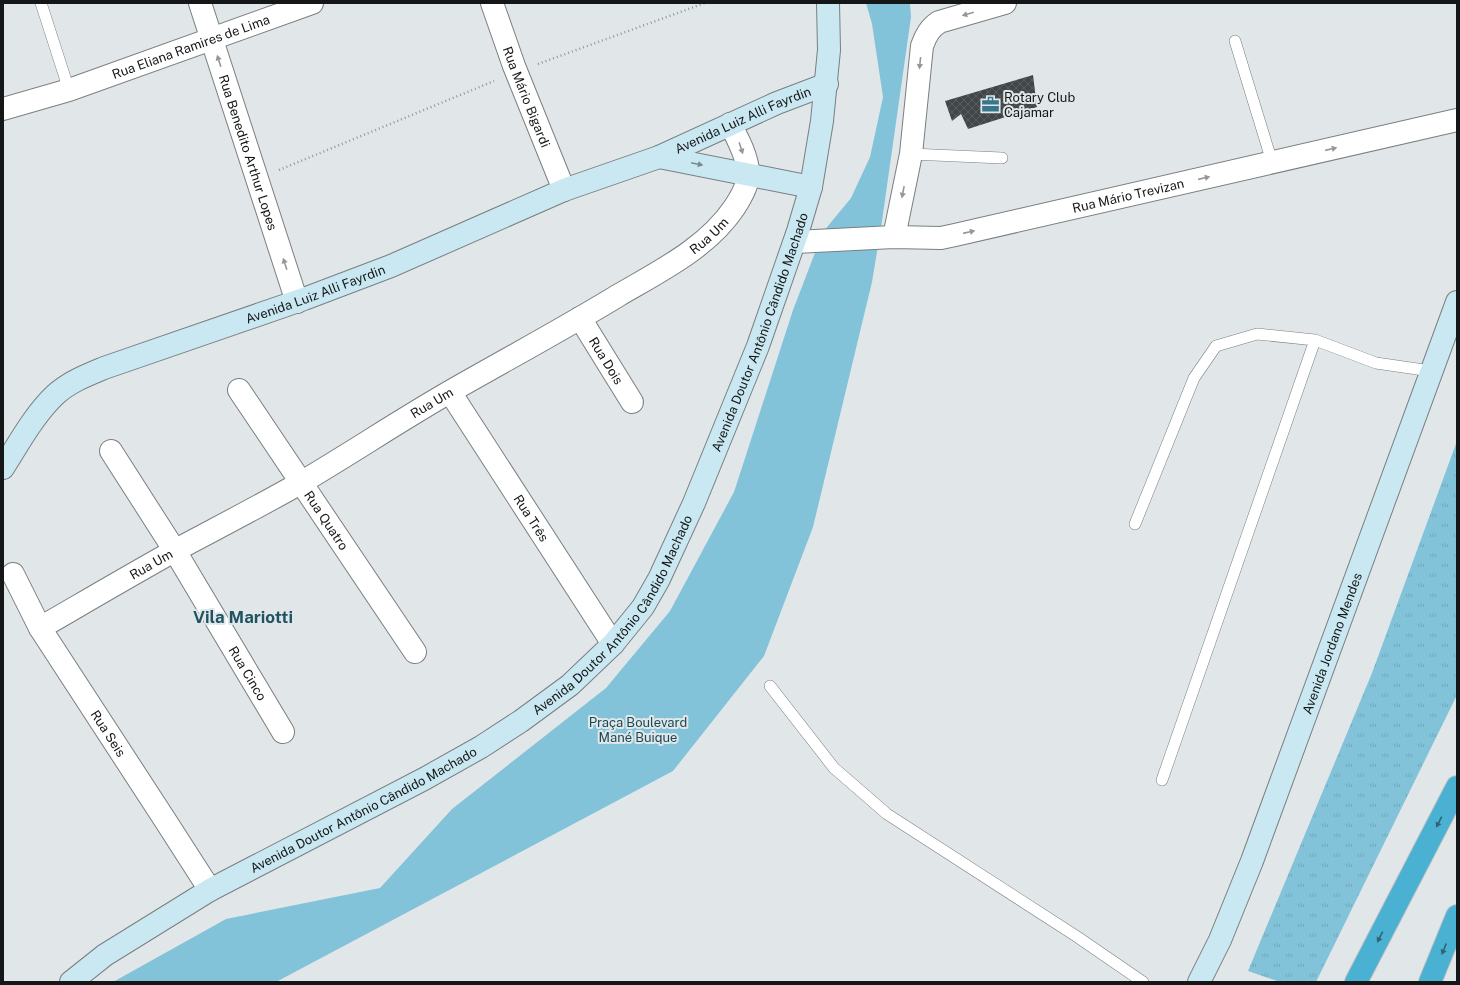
<svg xmlns="http://www.w3.org/2000/svg" width="1460" height="985" viewBox="0 0 1460 985" font-family="'Public Sans',sans-serif">
<style>
.grass{fill:url(#grass-tufts)}
.green{fill:#83c3da}
.building{fill:url(#building-cross-hatch)}
.lines{fill:none;stroke-linecap:round;stroke-linejoin:round}
.lane-casing{stroke:#7a7f81;stroke-width:12}
.street-casing{stroke:#7a7f81;stroke-width:24}
.secondary-casing{stroke:#7a7f81;stroke-width:24}
.highway-casing{stroke:#c2c2c3;stroke-width:24}
.path{stroke:#929698;stroke-width:2.5;stroke-dasharray:1 3;stroke-linecap:butt}
.lane{stroke:#fff;stroke-width:11}
.street{stroke:#fff;stroke-width:22}
.secondary{stroke:#c9e8f2;stroke-width:22}
.highway{stroke:#4ab1d3;stroke-width:22}
.oneway{fill:#969697}
.oneway2{fill:#788a8f}
.oneway3{fill:#306475}
.labels{text-anchor:middle;dominant-baseline:central;stroke-width:4;stroke-linejoin:round;paint-order:stroke}
.street-label{font-size:13px;fill:#151617;stroke:#e1e7e9}
.poi-label{font-size:13px;fill:#151617;stroke:#e1e7e9;text-anchor:start}
.park-label{font-size:13px;fill:#1b4856;stroke:#e1e7e9}
.district-label{font-size:17px;font-weight:bold;fill:#1f5262;stroke:#e1e7e9}
</style>
<defs>
<pattern id="grass-tufts" width="24" height="20" patternUnits="userSpaceOnUse"><rect width="24" height="20" fill="#83c3da"/><path d="M3 7l-1-3M5 7V3M7 7l1-3M15 17l-1-3M17 17v-4M19 17l1-3" fill="none" stroke="#70a7ba"/></pattern>
<pattern id="building-cross-hatch" width="8" height="8" patternUnits="userSpaceOnUse"><rect width="8" height="8" fill="#414648"/><path d="M0 0l8 8M0 8l8-8" fill="none" stroke="#595d5f"/></pattern>
</defs>
<rect width="100%" height="100%" fill="#e1e7e9"/>
<path class="grass" d="M1457,441V695L1316,982H1280L1248,971L1372,673Z"/>
<path class="green" d="M866,3H910L911,17L881,228L872,282L813,527L764,656L673,771L276,982H113L226,919L380,888L452,809L606,688L670,611L734,492L793,310L823,232L851,198L870,157L883,97L872,24Z"/>
<path class="building" d="M1033,75L1037,107L968,129L961,114L952,121L945,101Z"/>
<g class="lines">
<defs>
<path id="lane" d="M41,3L69,90
M1235,41L1272,162
M911,154L1002,158
M1135,524L1194,378L1216,346L1257,334L1315,340L1376,363L1431,371
M770,686L834,768L887,814L1076,936L1143,982
M1162,780L1315,340"/>
<g id="street">
<path id="s1" d="M200,3L297,302"/>
<path id="s2" d="M492,3L514,66L564,190"/>
<path id="s3" d="M3,109L69,90L312,3"/>
<path d="M894,237L911,154L922,46C926,35 930,28 939,22L1005,3"/>
<path id="s4" d="M795,242L894,237L941,238L955,235L1457,120"/>
<path id="s5" d="M580,318L632,402"/>
<path id="s6" d="M239,390L415,652"/>
<path id="s7" d="M450,392L613,644"/>
<path id="s8" d="M111,451L175,551L283,732"/>
<path id="s9" d="M13,574L40,628L165,820L210,890"/>
<path id="s10" d="M40,628C85,602 129,576 174,551C217,528 260,506 302,482C353,452 402,419 453,390C509,358 565,328 619,295C660,271 707,248 734,208C740,199 748,186 748,175C749,159 737,137 730,124"/>
</g>
<g id="secondary">
<path d="M659,157L811,187"/>
<path id="s11" d="M3,468C19,443 34,415 55,395C69,382 87,375 104,368L304,299L391,266L564,190L659,157L777,103L827,84"/>
<path id="s12" d="M71,982L105,955L210,890L424,779L481,747L521,721L570,685L613,644L643,607L659,579L694,503L758,346L798,231L811,187L822,121L829,50L828,3"/>
<path id="s13" d="M1199,982L1220,940L1252,861L1457,302"/>
</g>
<path id="highway" d="M1356,982L1457,787
M1430,982L1457,916"/>
</defs>
<use href="#lane" class="lane-casing"/>
<use href="#street" class="street-casing"/>
<use href="#secondary" class="secondary-casing"/>
<use href="#highway" class="highway-casing"/>
<path class="path" d="M538,64L705,3
M279,170L494,81"/>
<use href="#lane" class="lane"/>
<use href="#street" class="street"/>
<use href="#secondary" class="secondary"/>
<use href="#highway" class="highway"/>
</g>
<defs><path id="oneway-solid" d="M-6-.8H1V-3.2L6.5 0L1 3.2V.8H-6Z"/></defs>
<g class="oneway">
<use href="#oneway-solid" transform="translate(968 14) rotate(164)"/>
<use href="#oneway-solid" transform="translate(219 61) rotate(-108)"/>
<use href="#oneway-solid" transform="translate(920 63) rotate(96)"/>
<use href="#oneway-solid" transform="translate(741 148) rotate(72)"/>
<use href="#oneway-solid" transform="translate(1331 149) rotate(-13)"/>
<use href="#oneway-solid" transform="translate(1204 178) rotate(-13)"/>
<use href="#oneway-solid" transform="translate(903 192) rotate(101)"/>
<use href="#oneway-solid" transform="translate(969 232) rotate(-13)"/>
<use href="#oneway-solid" transform="translate(285 264) rotate(-108)"/>
</g>
<use class="oneway2" href="#oneway-solid" transform="translate(697 164) rotate(12)"/>
<g class="oneway3">
<use href="#oneway-solid" transform="translate(1439 822) rotate(117)"/>
<use href="#oneway-solid" transform="translate(1380 937) rotate(117)"/>
<use href="#oneway-solid" transform="translate(1444 949) rotate(112)"/>
</g>
<defs>
<symbol id="office-bare" viewBox="-9 -9 18 18"><path d="M-6-3h4V-5.5h4V-3h4V5H-6ZM-1-4.5V-3h2v-1.5ZM-6 0V1H6V0Z" fill="#37768b" stroke="#e1e7e9" stroke-width="2.5" paint-order="stroke"/></symbol>
</defs>
<g fill-rule="evenodd">
<use href="#office-bare" x="978" y="92" width="25" height="25"/>
</g>
<g class="labels">
<g class="street-label">
<text stroke="none"><textPath href="#s3" startOffset="198">Rua Eliana Ramires de Lima</textPath></text>
<text stroke="none"><textPath href="#s2" startOffset="100">Rua Mário Bigardi</textPath></text>
<text stroke="none"><textPath href="#s11" startOffset="832">Avenida Luiz Alli Fayrdin</textPath></text>
<text stroke="none"><textPath href="#s1" startOffset="157">Rua Benedito Arthur Lopes</textPath></text>
<text stroke="none"><textPath href="#s4" startOffset="338">Rua Mário Trevizan</textPath></text>
<text stroke="none"><textPath href="#s10" startOffset="776">Rua Um</textPath></text>
<text stroke="none"><textPath href="#s11" startOffset="370">Avenida Luiz Alli Fayrdin</textPath></text>
<text stroke="none"><textPath href="#s12" startOffset="988">Avenida Doutor Antônio Cândido Machado</textPath></text>
<text stroke="none"><textPath href="#s5" startOffset="50">Rua Dois</textPath></text>
<text stroke="none"><textPath href="#s10" startOffset="452">Rua Um</textPath></text>
<text stroke="none"><textPath href="#s7" startOffset="150">Rua Três</textPath></text>
<text stroke="none"><textPath href="#s6" startOffset="157">Rua Quatro</textPath></text>
<text stroke="none"><textPath href="#s10" startOffset="128">Rua Um</textPath></text>
<text stroke="none"><textPath href="#s12" startOffset="664">Avenida Doutor Antônio Cândido Machado</textPath></text>
<text stroke="none"><textPath href="#s13" startOffset="364">Avenida Jordano Mendes</textPath></text>
<text stroke="none"><textPath href="#s8" startOffset="261">Rua Cinco</textPath></text>
<text stroke="none"><textPath href="#s9" startOffset="186">Rua Seis</textPath></text>
<text stroke="none"><textPath href="#s12" startOffset="340">Avenida Doutor Antônio Cândido Machado</textPath></text>
</g>
<g class="poi-label">
<text x="1004" y="97">Rotary Club<tspan x="1004" dy="15">Cajamar</tspan></text>
</g>
<g class="park-label">
<text x="638" y="722">Praça Boulevard<tspan x="638" dy="15">Mané Buique</tspan></text>
</g>
<g class="district-label">
<text x="243" y="617">Vila Mariotti</text>
</g>
</g>
<rect width="1460" height="985" fill="none" stroke="#151617" stroke-width="8"/>
</svg>
